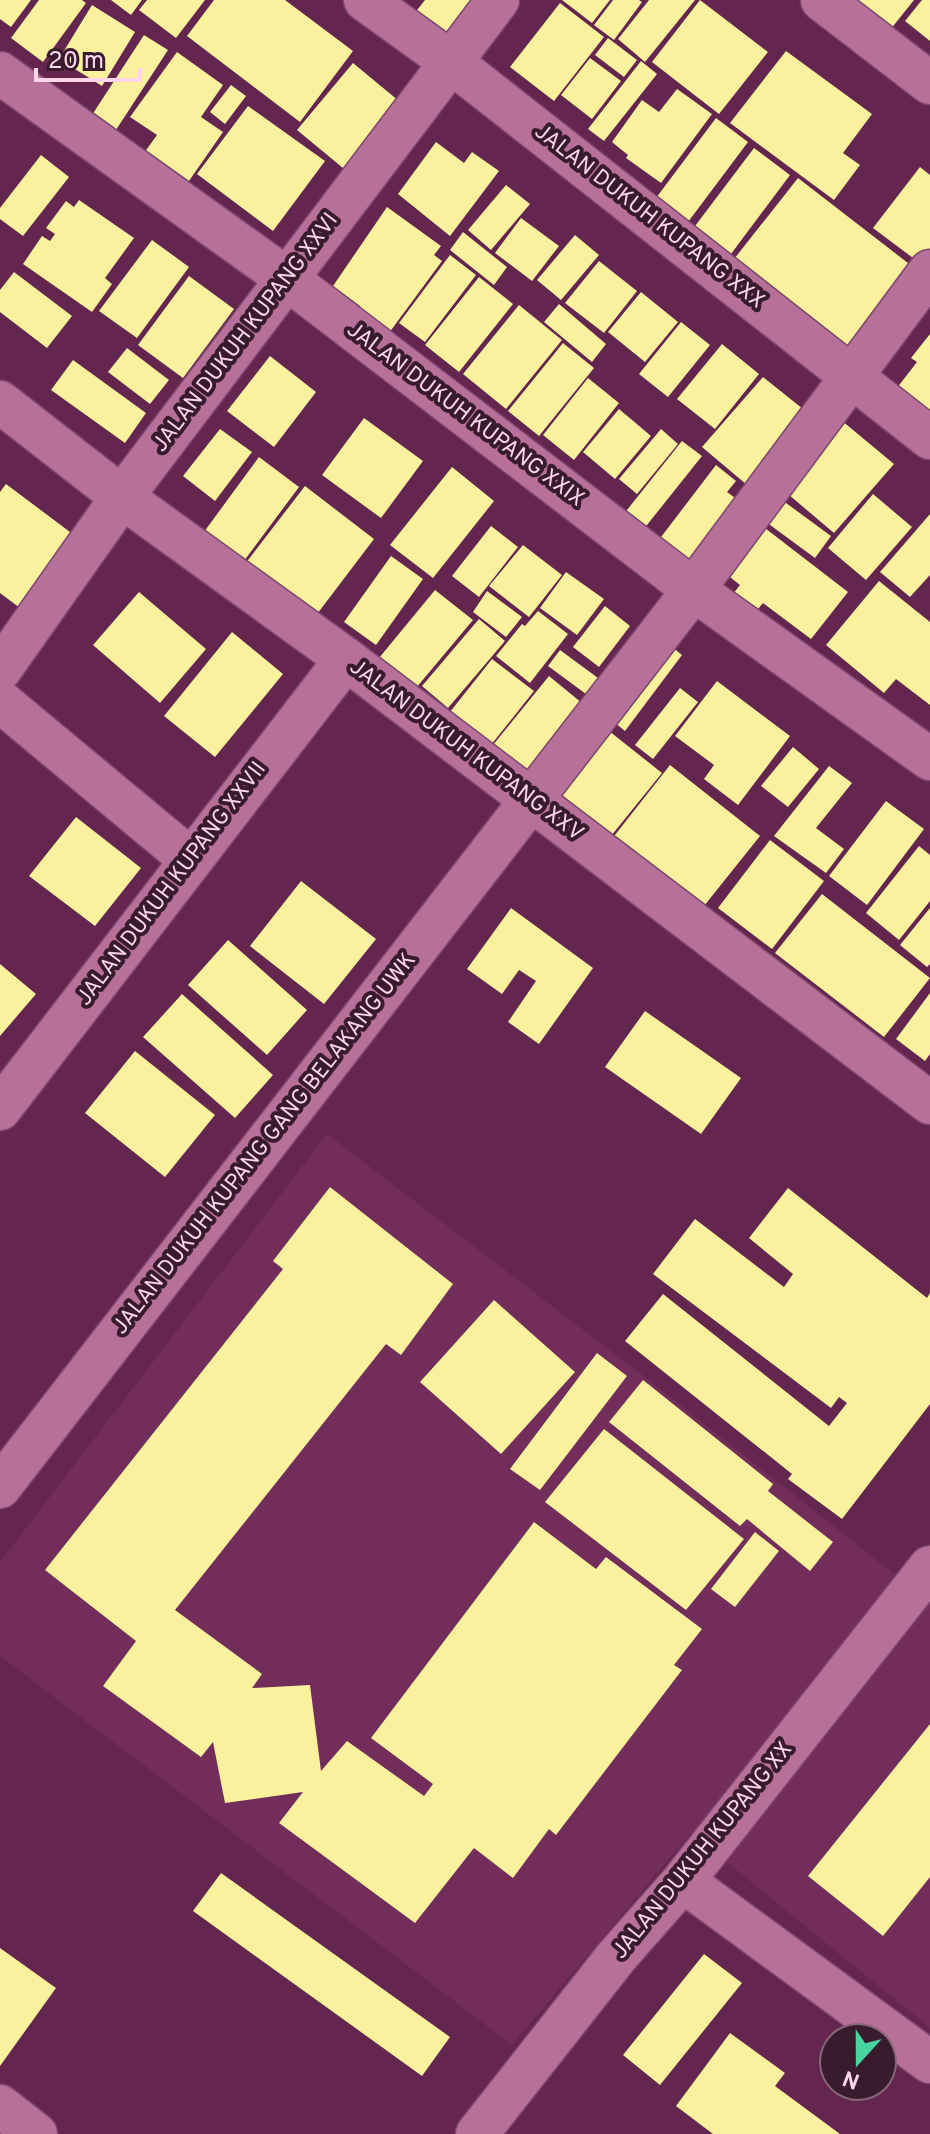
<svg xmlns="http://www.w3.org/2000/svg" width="930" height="2134" viewBox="0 0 930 2134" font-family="Overpass,sans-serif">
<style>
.built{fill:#732d5b}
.building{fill:#f9f19d}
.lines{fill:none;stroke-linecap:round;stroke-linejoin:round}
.minor-casing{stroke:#7d456a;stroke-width:45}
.minor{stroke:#b7709a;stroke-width:42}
.labels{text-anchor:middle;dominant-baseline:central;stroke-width:8;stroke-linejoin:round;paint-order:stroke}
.street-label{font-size:22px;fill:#fdd5eb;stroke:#381c2d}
</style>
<rect width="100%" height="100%" fill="#64254e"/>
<path class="built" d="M327,1134L641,1374L930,1602V2028L691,1833L512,2045L0,1656V1562Z"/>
<path class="building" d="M0,0H31L11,27L0,19Z
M39,0H82L86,3L43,62L11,38Z
M111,0H142L131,15Z
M147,0H205L176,38L139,10Z
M214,0H285L353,51L300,122L187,36Z
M425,0H481L451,41L414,14Z
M562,0H610L592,23Z
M613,0H639L642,2L614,40L594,25Z
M649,0H695L645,62L618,39Z
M700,0L768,52L719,114L652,62Z
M853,0H914L890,30Z
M922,0H930V41L905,21Z
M560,3L604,37L554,101L510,67Z
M92,5L135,32L102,86L59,59Z
M144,35L168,50L114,133L90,118Z
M608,38L637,60L624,77L595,55Z
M786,51L872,114L843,153L860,165L834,200L730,123Z
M177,52L223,85L201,117L223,132L182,191L139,160L157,135L130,117Z
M590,58L621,81L592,119L561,95Z
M641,61L657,74L604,141L588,129Z
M353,63L405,106L349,173L297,130Z
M231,85L246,96L225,124L210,112Z
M677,89L712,114L661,183L626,158L628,155L612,142L642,100L659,112Z
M248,106L325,161L273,231L197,174Z
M716,118L748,142L679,234L647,210Z
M436,142L464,163L472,152L499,171L450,236L398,194Z
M754,148L790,175L722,266L686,238Z
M41,155L69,177L23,236L0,219V208Z
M920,167L930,175V260L925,267L873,228Z
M798,178L917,270L845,361L727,268Z
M506,185L530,204L491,250L468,230Z
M79,200L134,238L105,278L112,284L92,312L23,264L42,236L50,241L55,234L46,228L66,201L74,207Z
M387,207L441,246L434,255L442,261L389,333L356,310L360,306L333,286Z
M521,218L559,246L532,281L495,253Z
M463,232L507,267L494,285L450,250Z
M575,235L599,255L561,300L537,280Z
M152,240L189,267L137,338L99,311Z
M450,255L476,275L425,342L399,323Z
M599,261L637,291L604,333L565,303Z
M14,272L72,316L47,348L0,312V290Z
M189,276L234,309L183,378L138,345Z
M479,277L513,304L459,372L425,345Z
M641,292L678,322L645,362L608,332Z
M559,304L606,344L592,362L544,322Z
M519,305L562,340L506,409L463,374Z
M681,322L710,345L668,397L639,374Z
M930,334V421L893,393L917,362L911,358Z
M563,343L594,368L539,436L508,411Z
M722,344L759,374L715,429L677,399Z
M127,348L169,380L150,404L108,372Z
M270,356L316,392L274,447L227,411Z
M73,360L146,413L125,443L51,390Z
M763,377L813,417L753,490L702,447Z
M588,378L619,403L574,460L543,435Z
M619,409L651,436L615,479L583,452Z
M364,418L423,461L381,518L322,475Z
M841,420L894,464L834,533L782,489Z
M220,429L252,452L215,501L183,476Z
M661,429L678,444L637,494L619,479Z
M682,441L702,456L639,535L619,520Z
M259,457L299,487L241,565L201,536Z
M716,465L736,481L727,492L749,508L694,581L658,541Z
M452,467L494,501L433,578L390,545Z
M6,484L74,535L20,608L0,593V492Z
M305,486L374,539L308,626L238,573Z
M873,494L912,527L866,580L828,548Z
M782,500L831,536L815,558L766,522Z
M930,514V575L910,597L880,572Z
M761,525L848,592L811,639L763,603L748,621L725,604L740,585L725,573Z
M491,526L518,547L479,597L452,576Z
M523,545L562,575L529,617L489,586Z
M391,556L423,579L376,645L344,622Z
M566,572L604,599L577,635L540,608Z
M879,581L930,622V705L896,679L884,693L826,645Z
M435,590L473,620L416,688L379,658Z
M487,591L522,617L506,637L473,612Z
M139,592L206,649L160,703L93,645Z
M605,606L630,626L599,667L573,647Z
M538,611L568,634L530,683L496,656L522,624L525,626Z
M479,619L505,641L448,708L422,686Z
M232,632L283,674L215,757L164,716Z
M662,639L682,655L625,731L604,714Z
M560,650L598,678L586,694L548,666Z
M492,659L534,691L491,745L450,712Z
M549,676L588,708L529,782L489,750Z
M717,681L790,736L738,805L704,779L714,765L675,736Z
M680,688L698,702L653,759L635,745Z
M604,727L662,773L607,841L549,795Z
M793,747L819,769L788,807L761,786Z
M670,765L760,836L700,911L611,840Z
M829,766L852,783L816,828L844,849L826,873L774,836Z
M886,801L924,829L867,905L829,876Z
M76,817L141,868L95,926L29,876Z
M770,840L824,881L772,949L718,908Z
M919,846L930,855V901L899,940L866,913Z
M301,881L376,939L324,1004L250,946Z
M822,894L930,978L884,1037L775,953Z
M511,908L593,968L539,1044L508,1022L536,981L519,970L502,994L467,969Z
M930,908V964L927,967L900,945Z
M228,940L307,1010L267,1055L188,985Z
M0,964L36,994L0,1036Z
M930,993V1054L925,1061L896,1039Z
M182,994L273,1075L235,1118L143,1037Z
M645,1011L741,1078L701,1134L605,1067Z
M135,1051L215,1115L165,1177L85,1113Z
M330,1187L453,1284L401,1355L386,1344L175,1610L262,1674L252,1688L310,1685L321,1771L347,1741L424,1796L433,1784L371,1738L534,1522L596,1569L606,1557L702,1629L674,1665L682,1670L556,1835L549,1829L513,1878L474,1848L415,1923L279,1823L303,1792L225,1803L213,1742L201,1757L103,1686L136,1641L45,1570L283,1269L273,1261Z
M788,1188L927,1298L930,1293V1404L842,1519L788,1479L792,1474L625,1341L663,1294L829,1426L847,1403L839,1397L831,1408L653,1274L695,1219L784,1287L793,1274L749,1238Z
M494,1300L575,1372L501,1454L420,1382Z
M597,1353L627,1376L540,1490L510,1469Z
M643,1380L773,1484L768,1491L833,1542L810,1571L747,1519L740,1526L609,1422Z
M604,1429L744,1539L686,1610L545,1502Z
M755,1532L779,1551L735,1607L711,1589Z
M930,1724V1877L883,1936L808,1876Z
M221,1873L450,2037L422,2076L193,1911Z
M0,1948L56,1988L0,2066Z
M704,1954L742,1983L660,2085L623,2055Z
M730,2033L785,2073L775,2086L840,2134H713L676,2106Z"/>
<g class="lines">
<defs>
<path id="minor" d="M365,0L451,62L930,438
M822,0L930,83
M0,73L286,278L694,590L930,759
M0,402L122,497L346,659L930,1103
M0,670L122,497L498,0
M0,701L190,859
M0,1109L346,659
M0,1487L685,601L930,271
M683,1881L930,2062
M0,2106L36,2134
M477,2134L617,1956L683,1881L930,1567"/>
</defs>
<use href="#minor" class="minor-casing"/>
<use href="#minor" class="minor"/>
</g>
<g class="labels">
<g class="street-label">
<text transform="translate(649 217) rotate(38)">JALAN DUKUH KUPANG XXX</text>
<text transform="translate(246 333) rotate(-53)">JALAN DUKUH KUPANG XXVI</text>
<text transform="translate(465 415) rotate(37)">JALAN DUKUH KUPANG XXIX</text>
<text transform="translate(466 751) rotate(37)">JALAN DUKUH KUPANG XXV</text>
<text transform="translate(172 884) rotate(-53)">JALAN DUKUH KUPANG XXVII</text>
<text transform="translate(265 1144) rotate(-52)">JALAN DUKUH KUPANG GANG BELAKANG UWK</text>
<text transform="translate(703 1851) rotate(-51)">JALAN DUKUH KUPANG XX</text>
</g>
</g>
<g transform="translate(858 2062) rotate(201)"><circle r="38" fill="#381c2d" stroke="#876679" stroke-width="2"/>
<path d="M0-6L14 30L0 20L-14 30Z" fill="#47d49e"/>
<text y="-12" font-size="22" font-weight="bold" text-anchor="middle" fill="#fdd5eb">N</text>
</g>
<path d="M36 68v12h104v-12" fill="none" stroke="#fdd5eb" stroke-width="4"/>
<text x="48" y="68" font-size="24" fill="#fdd5eb" stroke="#381c2d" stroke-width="6" paint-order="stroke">20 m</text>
</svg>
